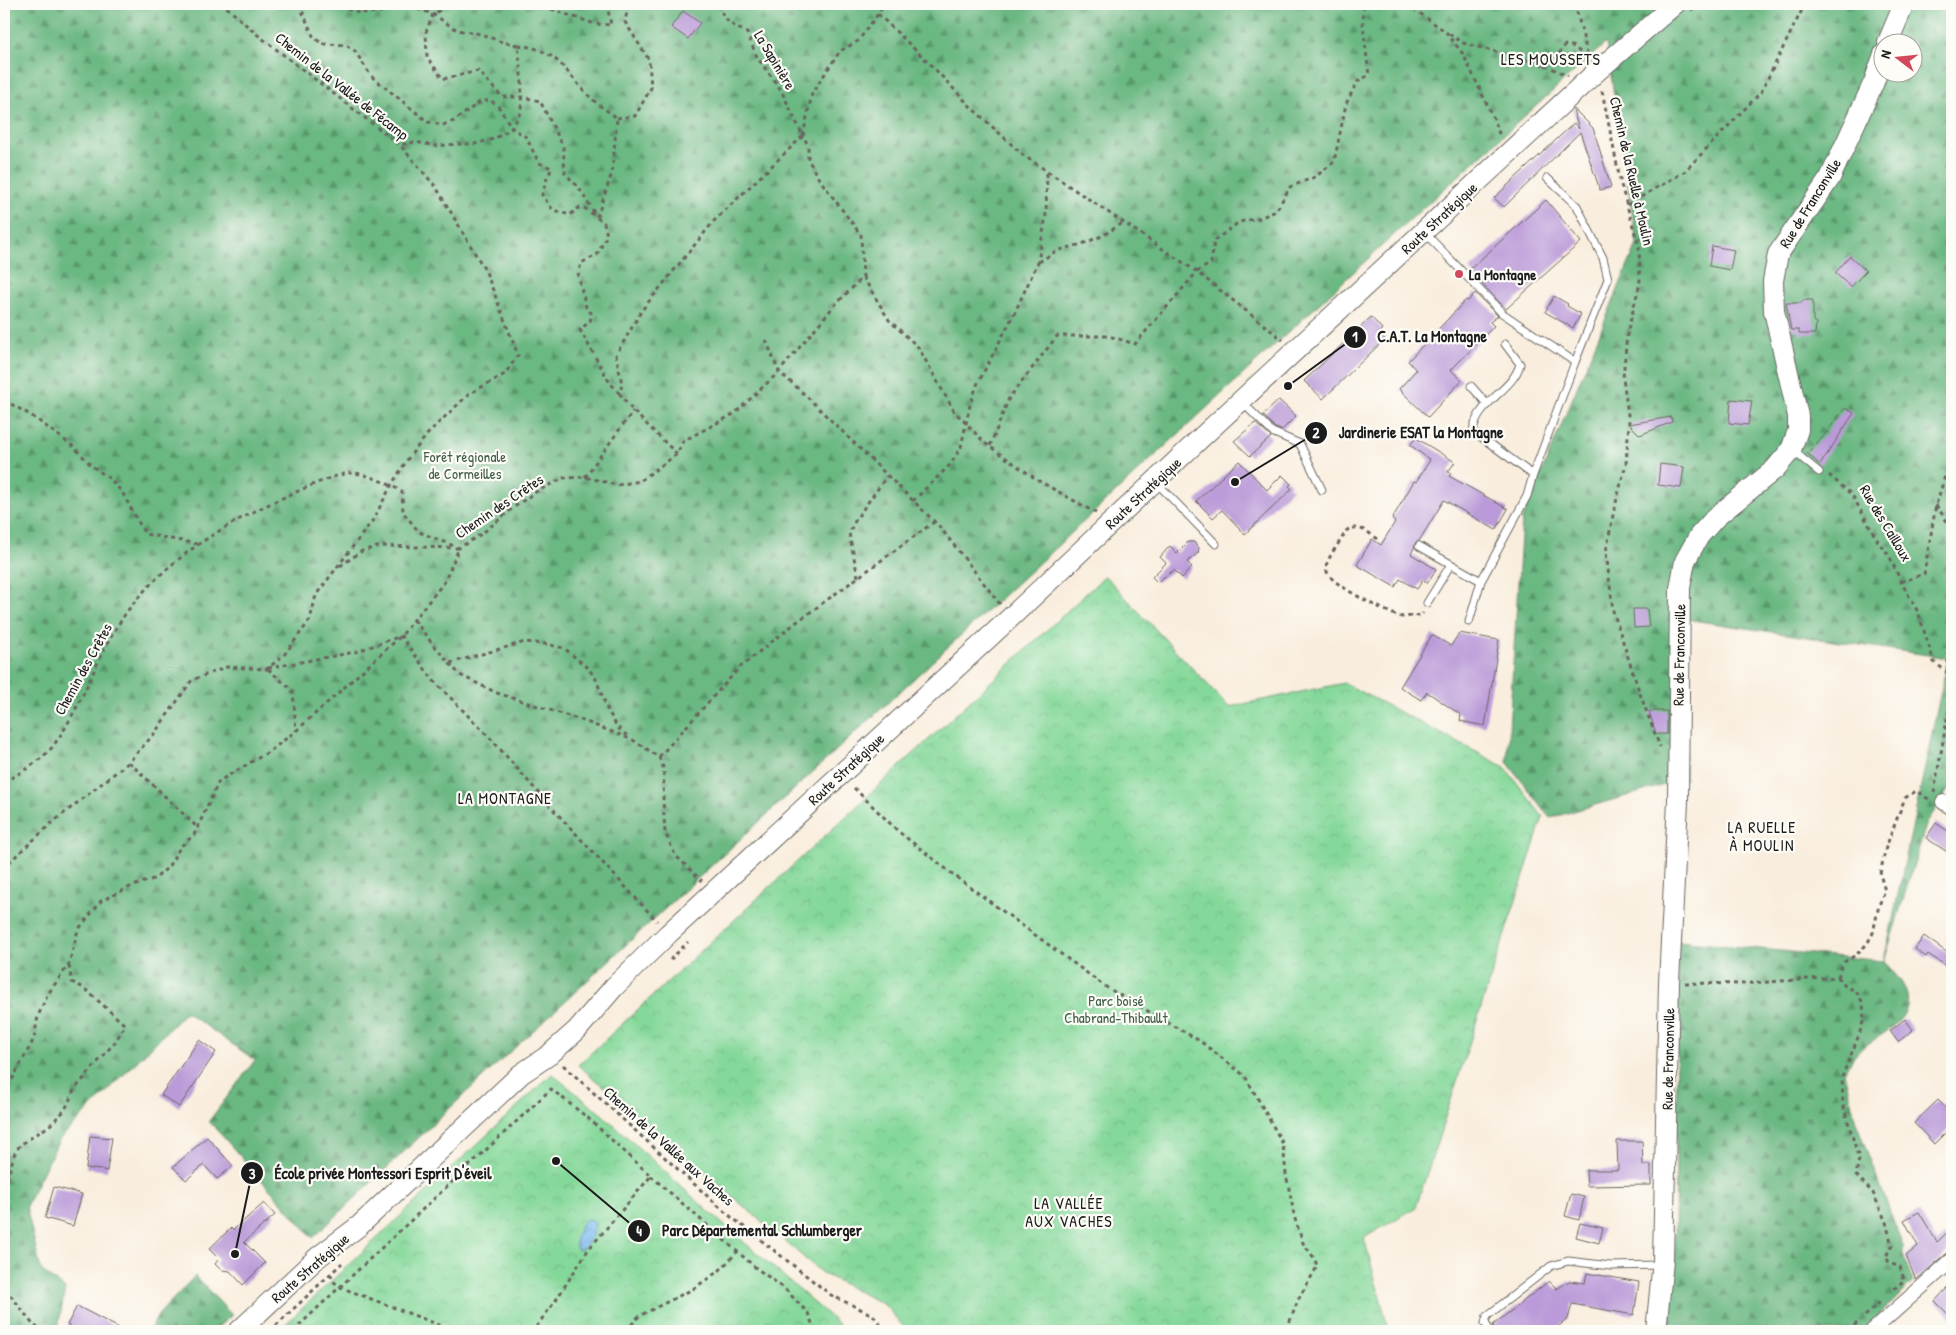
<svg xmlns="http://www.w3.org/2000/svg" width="1956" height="1335" viewBox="0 0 1956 1335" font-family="'Patrick Hand',sans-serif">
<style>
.forest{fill:url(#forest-firs);stroke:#446a4f;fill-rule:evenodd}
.park{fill:url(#park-crowns);stroke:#507a5b}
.water{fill:url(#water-waves);stroke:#4c6c86}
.building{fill:#ba9ad8}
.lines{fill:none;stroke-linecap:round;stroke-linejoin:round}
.lane-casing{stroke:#696660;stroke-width:9}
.street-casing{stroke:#696660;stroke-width:16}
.secondary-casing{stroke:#696660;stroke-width:22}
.path{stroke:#696660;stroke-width:3;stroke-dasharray:4 4;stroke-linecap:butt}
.lane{stroke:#fff;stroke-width:7}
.street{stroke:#fff;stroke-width:14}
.secondary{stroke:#fff;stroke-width:20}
.poi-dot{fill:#d1495b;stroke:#fdfcf7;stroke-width:2}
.labels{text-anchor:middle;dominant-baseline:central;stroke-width:4.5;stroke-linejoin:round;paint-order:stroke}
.street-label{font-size:15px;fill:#1c1c1c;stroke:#fdfcf7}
.poi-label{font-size:15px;font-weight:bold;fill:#1c1c1c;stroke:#fdfcf7;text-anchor:start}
.park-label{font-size:15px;fill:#405e48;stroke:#fdfcf7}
.neighbourhood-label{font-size:16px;letter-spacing:1px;fill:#1c1c1c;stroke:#fdfcf7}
.leader{fill:none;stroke:#1c1c1c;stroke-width:2}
.callout-dot{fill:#1c1c1c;stroke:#fdfcf7;stroke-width:2}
.mark-label{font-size:15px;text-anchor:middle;font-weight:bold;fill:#fff}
.callout-label{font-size:16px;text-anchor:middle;font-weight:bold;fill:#1c1c1c;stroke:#fdfcf7;stroke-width:4.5;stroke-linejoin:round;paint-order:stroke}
</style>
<defs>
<pattern id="forest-firs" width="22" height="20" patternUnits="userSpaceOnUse" patternTransform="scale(1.25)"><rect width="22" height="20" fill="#6bb882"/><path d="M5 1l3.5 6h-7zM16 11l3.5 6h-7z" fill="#57956a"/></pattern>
<pattern id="park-crowns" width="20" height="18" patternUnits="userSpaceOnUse" patternTransform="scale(1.25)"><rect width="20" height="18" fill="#84d89a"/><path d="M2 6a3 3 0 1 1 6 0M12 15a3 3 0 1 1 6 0" fill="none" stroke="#71b984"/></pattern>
<pattern id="water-waves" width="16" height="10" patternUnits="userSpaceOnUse" patternTransform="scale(1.25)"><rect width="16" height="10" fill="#7dbcf1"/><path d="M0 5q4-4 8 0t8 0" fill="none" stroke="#6ba1ce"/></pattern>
</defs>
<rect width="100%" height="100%" fill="#fdfcf7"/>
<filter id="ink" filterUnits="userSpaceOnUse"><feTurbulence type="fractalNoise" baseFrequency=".02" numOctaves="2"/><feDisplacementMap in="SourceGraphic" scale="10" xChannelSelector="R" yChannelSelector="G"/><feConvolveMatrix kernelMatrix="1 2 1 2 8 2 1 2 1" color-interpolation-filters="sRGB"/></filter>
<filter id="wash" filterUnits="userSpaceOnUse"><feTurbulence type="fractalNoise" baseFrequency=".0096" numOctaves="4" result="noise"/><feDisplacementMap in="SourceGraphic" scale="20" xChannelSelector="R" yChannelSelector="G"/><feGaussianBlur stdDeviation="1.12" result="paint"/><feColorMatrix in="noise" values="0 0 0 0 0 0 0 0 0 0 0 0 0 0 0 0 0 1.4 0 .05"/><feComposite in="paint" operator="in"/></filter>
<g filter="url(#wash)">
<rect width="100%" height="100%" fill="#f9eede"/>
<path class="forest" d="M4,4H1952V784L1927,822L1884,961C1890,969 1901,979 1905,989C1918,1020 1879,1034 1861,1049C1854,1055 1849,1065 1844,1072L1856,1122L1903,1246V1254L1913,1282L1863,1331H1668L1675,1244L1678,941L1884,961L1948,658L1685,619V779L1550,818L1507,762L1522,519L1637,244L1606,43L1424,207L468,1091L313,1238L209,1121L255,1060L186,1012L59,1140L26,1206L41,1270L65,1289L58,1329L62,1331H4ZM1884,42H1914V72H1884Z
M195,1276L232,1315L213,1331H149L159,1314Z"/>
<path class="park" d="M1105,576L1229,707L1344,683L1505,767L1543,817L1416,1207L1364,1238L1389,1331H907L885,1305L822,1273L578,1065Z
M552,1074L604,1116L708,1211L826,1313L845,1331H278Z"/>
<path class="water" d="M589,1219L595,1222V1224C593,1233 589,1246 580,1250L577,1249C573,1239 579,1228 585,1220Z"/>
<g id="blocks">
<path class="building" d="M683,11L700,23L688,39L671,27Z
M1574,109L1593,128L1611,187L1600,190L1580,132L1504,207L1494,198L1574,123L1579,129L1573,110Z
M1546,200L1581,242L1506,309L1469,270Z
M1712,246L1734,250L1730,270L1709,266Z
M1850,256L1866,271L1851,287L1835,273Z
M1475,293L1498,316L1490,322L1494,326L1451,370L1462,380L1428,417L1399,389L1416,370L1408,361L1466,300L1468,301Z
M1554,296L1568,304L1567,306L1581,314L1573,328L1545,312Z
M1803,300H1813V321L1816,323L1815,334H1799V330H1791L1786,303H1801Z
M1371,317L1382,329L1378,334L1385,339L1323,399L1304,381Z
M1731,399L1752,401L1748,425L1729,423Z
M1279,400L1296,416L1282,430L1275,428L1263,415Z
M1845,408L1854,413L1820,465L1807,453L1823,437Z
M1671,417L1672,422L1640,435L1629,424Z
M1255,423L1271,437L1250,456L1234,441Z
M1416,438L1455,462L1448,472L1451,473L1449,476L1508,509L1496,530L1444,500L1419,541L1415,543L1414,548L1411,554L1436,569L1427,584L1423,580L1417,589L1400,579L1395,587L1357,565L1372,539L1381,545L1395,522L1392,519L1414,481L1416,482L1430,460L1410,445Z
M1239,461L1267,490L1282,475L1291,484L1289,486L1292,489L1245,534L1222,510L1213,518L1196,501Z
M1660,464L1684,467L1681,488L1658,485Z
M1188,542H1194L1199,548L1198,553L1187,562L1192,567L1182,578L1174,570L1157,582L1152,577L1166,563L1160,557L1170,546L1177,553Z
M1633,609H1647L1649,627L1634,628Z
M1459,633L1499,640L1485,726L1460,721L1461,715L1427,692L1421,700L1400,687L1432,635L1451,646Z
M1649,711H1667V734H1656Z
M1936,823L1952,834V855L1926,838Z
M1924,936L1952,956V970L1928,954L1926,957L1915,949Z
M1905,1019L1913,1030L1898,1042L1890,1031Z
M199,1040L216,1052L179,1107L161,1095Z
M1938,1100L1952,1114V1126L1934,1144L1914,1123Z
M90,1136L112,1138L107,1171L86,1168Z
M207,1137L233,1166L217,1179L204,1165L186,1180L173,1167Z
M1617,1141H1642L1643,1165H1651V1185L1587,1186L1586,1170H1618Z
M54,1187L82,1194L73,1226L45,1218Z
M1571,1194L1584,1197L1579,1220L1565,1216Z
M264,1203L275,1215L244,1242L265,1263L243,1285L230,1271L221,1270L215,1264L219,1259L209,1249L231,1228L233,1230Z
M1919,1212L1937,1242L1952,1228V1249L1916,1280L1906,1256L1918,1246L1904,1220Z
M1580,1223L1603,1228L1599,1243L1576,1237Z
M1587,1273L1639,1282L1634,1315L1572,1304L1568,1319L1552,1331H1495L1493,1325L1549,1281L1557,1289L1569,1281L1585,1283Z
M1952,1283V1318L1935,1301Z
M77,1306L125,1331H79L67,1325Z"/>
</g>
</g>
<g filter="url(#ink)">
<use href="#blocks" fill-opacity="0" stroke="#696660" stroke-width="1"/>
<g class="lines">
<defs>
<path id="lane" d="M1547,178L1577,206L1603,258L1608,279L1575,362
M1425,233L1502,313L1575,362L1533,475L1527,496L1481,581L1469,622
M1505,344L1520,364C1513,391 1477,401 1473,431L1533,475
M1471,386L1487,404
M1242,402L1272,432L1300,444L1322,490
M1792,450L1819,472
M1156,482L1216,544
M1419,546L1481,581
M1427,603L1451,564
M1490,1331L1485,1323L1487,1316L1551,1266L1568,1261L1611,1266L1660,1265"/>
<path id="street" d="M1943,802L1952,808
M1872,1331L1952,1260"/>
<path id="secondary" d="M1888,42L1904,4
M239,1331L318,1257L359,1226L521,1074L549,1055L577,1030L614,987L668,934L1010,618L1205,434L1595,73L1675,4
M1656,1331L1663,1261L1669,982L1678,801L1680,588L1685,561L1699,536L1716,517L1775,469L1791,450L1798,430V416L1774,311L1773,281L1778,254L1830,178L1874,82L1884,54"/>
</defs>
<use href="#lane" class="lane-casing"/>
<use href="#street" class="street-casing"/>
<use href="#secondary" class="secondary-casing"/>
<path class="path" d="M299,4L314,38L323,44L346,45L355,51L371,76L428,122L443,125L454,121L480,102L490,100L498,106L512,128L526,137L539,163L552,168L547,178L542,195L553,210L570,215L580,207L586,209L604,223L607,235L597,255L581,263L578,276L586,307L592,314L590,321L580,330L610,383L620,394
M332,4L359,13L381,12L408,6L433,14L457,30L481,34L502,42L518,45L522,84L521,112L512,128L494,139L475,144H457L437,146L415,142L400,145
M445,4L440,10L433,14L426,32L427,57L443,79L478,71L502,97H522L540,101L563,146L565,173L579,188L595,214
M536,4L595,24L611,25L608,10L611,4
M1407,4L1446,32L1463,54L1495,121L1500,137
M1575,4L1588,57
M1691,10L1699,4
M878,14L929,63L972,108L1023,155L1197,272L1283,340
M1449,34L1463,43L1545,65L1554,61L1565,45L1572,46L1587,57
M518,45C564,50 567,79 598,104C604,109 611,113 617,118L612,173L597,217
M1545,65L1568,76
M1602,91L1621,185L1639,247L1640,283L1627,334L1623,378L1629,422L1626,464L1614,510L1606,552L1613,611L1640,694L1660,747
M617,118L635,116L651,88L649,60L625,22L628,7L626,4
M1627,205L1684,172L1761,92L1805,4
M1039,262L1056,251L1082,244L1102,236L1123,223
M863,277L889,320L918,347L954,411L986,444L1039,481L1096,513
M766,340L779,372L801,391L939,526L1000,604
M4,400L32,416L74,447L92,466L109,478L122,492L145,534L197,544
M990,446L1009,398L1057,336H1109L1135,344L1197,272L1211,263L1214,241L1239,222L1259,218L1276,211L1290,187L1315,177L1334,162L1346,104L1357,82L1369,75L1363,25V4
M677,454L633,411L620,394L622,384L616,355L642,310L714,221L803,136L781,90L757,57L747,33L729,23L720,10L719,4
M1829,475L1852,495L1879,543L1889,555L1901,582L1918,612L1934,662L1947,672L1949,708L1934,792
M585,477L633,411
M913,501L951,464L961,447L970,405L977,385L1015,312L1038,262L1046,215L1047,171
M1936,505L1952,529
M1378,539C1367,532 1359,524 1347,530C1342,539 1327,558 1326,567C1324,583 1383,609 1397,616L1403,617L1422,615L1423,613
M858,577L849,533L856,519L887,476
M1901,582L1924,574L1936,505L1952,454
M414,620L434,646L460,675L497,693L581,720L633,740L659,757L664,770L663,801L665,832L675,855L702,881
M450,663L525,642L545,644L564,648L588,668L596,679L608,711L618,728L630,738
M268,668L355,652L401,636L433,680L493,741L551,807L657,921
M268,669L293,691L296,731
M1947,671L1949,649L1952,641
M659,757L740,667L798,621L934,522
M129,762L198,828
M4,782C17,775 44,759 53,746C85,703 98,648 132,605C174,553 235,518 296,492C310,486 334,475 349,473C360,471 393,485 402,492L403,512L419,532L459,548L484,532L513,508L534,493L563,478L585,477L617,485L640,481L677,454L683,441L734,414L779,372L833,307L863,277L861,235L817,176L808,159V145L803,136L812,93L840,51L858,41L878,14L884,4
M854,788L899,832L959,879L1106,987L1200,1041L1245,1076L1283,1144L1286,1174L1295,1219L1303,1243L1315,1259L1317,1267L1299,1298L1286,1331
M4,869L6,865L53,822L129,762L154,734L192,680L227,667L267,669L284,655L310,620L316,595L373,520L392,484L409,457L431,430L469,394L505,374L518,355L486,272L436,187L400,145L254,32L223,4
M670,960L688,942
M1838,977L1845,986L1856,991L1863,1003L1864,1019L1859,1035L1842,1077L1843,1105L1859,1159L1856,1175L1873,1193L1886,1222L1892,1246L1886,1256L1889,1263L1900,1267L1904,1280L1894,1289
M1838,977L1840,970L1844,962L1856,955L1867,944L1873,933L1879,905L1885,891L1880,874L1886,847L1905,798L1916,791L1930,800
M1685,983L1740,984L1838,977
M563,1065L725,1212L831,1295L873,1315L886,1331
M4,1110L5,1093L34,1039L38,1016L48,994L69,964L78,930L101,901L130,887L156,878L168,867L181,846L194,835L219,781L270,751L296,731L401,636L445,581L459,548L380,546L362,551L340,566
M4,1115L7,1179L4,1201
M651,1176L756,1268L784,1288L808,1313L815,1331
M7,1179L14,1155L20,1145L49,1126L65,1110L74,1090L115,1042L125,1025L84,988L72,982L69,966
M331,1274L332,1280L340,1287L455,1331
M4,1290L13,1298L34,1326L47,1331
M1865,1316L1882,1300
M270,1331L342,1263
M293,1331L551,1089L588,1118L651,1176L588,1250L556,1300L533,1331
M626,1331L639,1316L693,1289L720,1270L738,1251
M697,1331L731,1329L741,1331
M1848,1331L1860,1320"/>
<use href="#lane" class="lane"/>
<use href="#street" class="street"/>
<use href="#secondary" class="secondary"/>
</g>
</g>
<circle class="poi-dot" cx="1459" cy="274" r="5"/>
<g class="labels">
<g class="street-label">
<text transform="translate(775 60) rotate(59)">La Sapinière</text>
<text transform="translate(342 86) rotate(38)">Chemin de la Vallée de Fécamp</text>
<text transform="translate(1632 171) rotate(77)">Chemin de la Ruelle à Moulin</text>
<text transform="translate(1810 203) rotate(-58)">Rue de Franconville</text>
<text transform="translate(1439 218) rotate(-43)">Route Stratégique</text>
<text transform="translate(1143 493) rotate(-43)">Route Stratégique</text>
<text transform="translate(499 506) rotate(-34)">Chemin des Crêtes</text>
<text transform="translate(1886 523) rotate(59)">Rue des Cailloux</text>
<text transform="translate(1679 655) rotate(-89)">Rue de Franconville</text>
<text transform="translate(83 669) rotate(-61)">Chemin des Crêtes</text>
<text transform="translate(846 769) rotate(-43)">Route Stratégique</text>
<text transform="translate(1668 1059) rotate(-89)">Rue de Franconville</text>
<text transform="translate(669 1146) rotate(42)">Chemin de la Vallée aux Vaches</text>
<text transform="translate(310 1268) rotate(-41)">Route Stratégique</text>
</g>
<g class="poi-label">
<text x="1469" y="274">La Montagne</text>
</g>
<g class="park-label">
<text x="465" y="456">Forêt régionale<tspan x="465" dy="17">de Cormeilles</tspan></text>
<text x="1116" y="1000">Parc boisé<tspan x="1116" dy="17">Chabrand-Thibaullt</tspan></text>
</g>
<g class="neighbourhood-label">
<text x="1551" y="59">LES MOUSSETS</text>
<text x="505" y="798">LA MONTAGNE</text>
<text x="1762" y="827">LA RUELLE<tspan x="1762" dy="18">À MOULIN</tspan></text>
<text x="1069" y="1203">LA VALLÉE<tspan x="1069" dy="18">AUX VACHES</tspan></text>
</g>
</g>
<path class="leader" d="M1288 386L1355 337M1235 482L1316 433M235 1254L252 1173M556 1161L639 1231"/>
<g class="callout-dot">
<circle cx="1288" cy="386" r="5"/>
<circle cx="1235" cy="482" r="5"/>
<circle cx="235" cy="1254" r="5"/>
<circle cx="556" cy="1161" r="5"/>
<circle cx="1355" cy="337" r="12"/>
<circle cx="1316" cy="433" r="12"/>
<circle cx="252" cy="1173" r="12"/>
<circle cx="639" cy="1231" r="12"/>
</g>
<g class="mark-label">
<text x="1355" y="342">1</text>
<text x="1316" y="438">2</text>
<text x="252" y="1179">3</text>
<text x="639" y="1236">4</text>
</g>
<g class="callout-label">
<text x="1432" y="342">C.A.T. La Montagne</text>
<text x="1421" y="438">Jardinerie ESAT la Montagne</text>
<text x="383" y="1179">École privée Montessori Esprit D'éveil</text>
<text x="762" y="1236">Parc Départemental Schlumberger</text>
</g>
<rect width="1956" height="1335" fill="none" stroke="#fdfcf7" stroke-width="20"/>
<g transform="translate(1898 58) rotate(286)"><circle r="24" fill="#fdfcf7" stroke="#a3a29f"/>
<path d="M0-4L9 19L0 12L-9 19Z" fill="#d1495b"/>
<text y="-8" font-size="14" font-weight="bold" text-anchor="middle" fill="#1c1c1c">N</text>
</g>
</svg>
